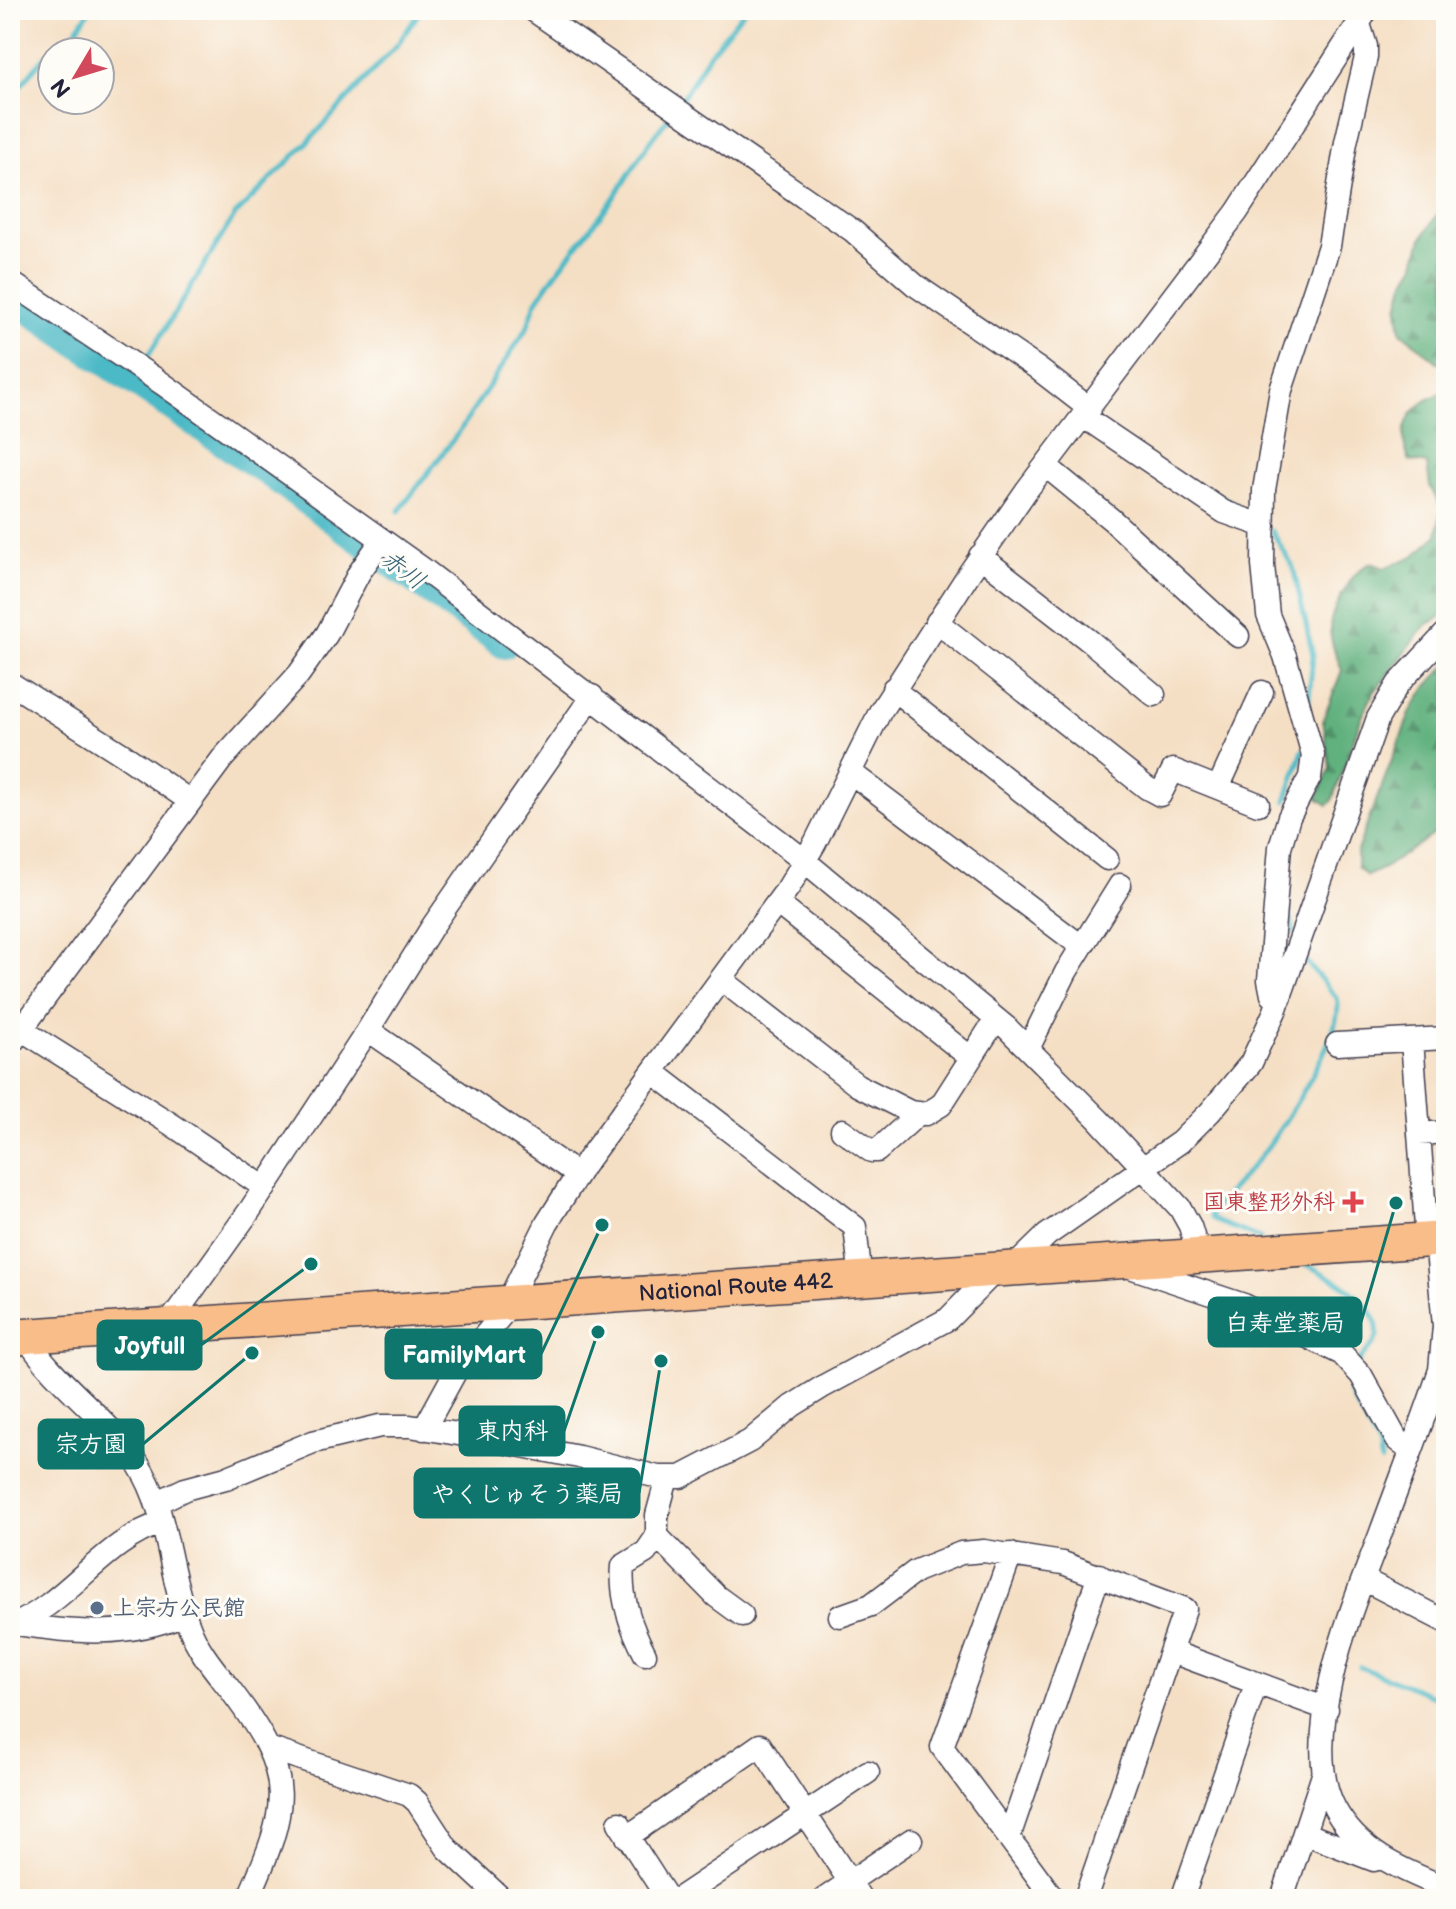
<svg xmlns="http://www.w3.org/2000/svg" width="1456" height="1909" viewBox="0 0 1456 1909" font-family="'Balsamiq Sans','Klee One',sans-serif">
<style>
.forest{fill:url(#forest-firs);stroke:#416a5c;stroke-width:2}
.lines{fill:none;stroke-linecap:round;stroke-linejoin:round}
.stream{stroke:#4cb9c6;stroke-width:5}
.river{stroke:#4cb9c6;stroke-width:30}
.minor-casing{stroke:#423e50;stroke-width:25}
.highway-casing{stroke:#423e50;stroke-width:37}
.minor{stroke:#fff;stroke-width:22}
.highway{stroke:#f8bd89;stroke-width:34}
.health-dot{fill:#e0444e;stroke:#fdfcf7;stroke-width:3}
.service-dot{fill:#5c6f8a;stroke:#fdfcf7;stroke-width:3}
.labels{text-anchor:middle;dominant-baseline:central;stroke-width:6;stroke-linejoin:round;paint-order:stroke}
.health-label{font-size:22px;font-weight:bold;fill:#be3a42;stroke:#fdfcf7;text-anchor:end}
.street-label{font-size:22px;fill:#22223b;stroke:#fdfcf7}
.service-label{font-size:22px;font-weight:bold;fill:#4e5e75;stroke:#fdfcf7;text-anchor:start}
.water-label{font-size:24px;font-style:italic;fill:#335e73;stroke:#fdfcf7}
.leader{fill:none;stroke:#0f766e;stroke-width:3}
.callout-dot{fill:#0f766e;stroke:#fdfcf7;stroke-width:3}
.callout{fill:#0f766e;stroke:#0f766e;stroke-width:3}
.callout-label{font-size:24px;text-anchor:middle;font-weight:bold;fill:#fff}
</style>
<defs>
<pattern id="forest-firs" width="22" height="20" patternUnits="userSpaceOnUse" patternTransform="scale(2)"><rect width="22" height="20" fill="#60b17e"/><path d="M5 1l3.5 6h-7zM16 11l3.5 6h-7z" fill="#4f9068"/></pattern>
</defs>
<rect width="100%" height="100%" fill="#fdfcf7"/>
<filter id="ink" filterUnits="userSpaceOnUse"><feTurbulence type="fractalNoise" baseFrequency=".0125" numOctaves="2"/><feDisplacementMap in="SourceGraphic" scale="16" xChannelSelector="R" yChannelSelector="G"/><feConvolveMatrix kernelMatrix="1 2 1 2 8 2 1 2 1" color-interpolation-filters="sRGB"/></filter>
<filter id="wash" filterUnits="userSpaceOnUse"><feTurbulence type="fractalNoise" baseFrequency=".006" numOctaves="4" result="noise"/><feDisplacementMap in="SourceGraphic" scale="32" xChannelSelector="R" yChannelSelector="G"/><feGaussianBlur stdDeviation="1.8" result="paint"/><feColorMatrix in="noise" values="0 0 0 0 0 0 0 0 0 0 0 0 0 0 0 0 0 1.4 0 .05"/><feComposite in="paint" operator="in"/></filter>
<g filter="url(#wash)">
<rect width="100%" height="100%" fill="#f5dfc4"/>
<path class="forest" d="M1446,201V369L1401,332L1398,308L1404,283L1414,267L1422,238Z
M1446,387V610L1439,618L1426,625L1373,694L1361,719L1332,801L1328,805L1317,798L1330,768L1323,720L1342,670C1327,633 1324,622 1346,588C1353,576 1359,568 1372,563L1384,568L1414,556L1437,536L1441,508L1430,486L1427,464L1410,461C1399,439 1403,416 1424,402C1432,396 1441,396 1446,387Z
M1446,665V826L1386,867L1367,876L1357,867V851L1364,832L1411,711L1427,686Z"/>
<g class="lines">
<path class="stream" d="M10,99L42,59L75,32L90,10
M679,104L710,53L745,10
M144,363L235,215L306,144L397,45L421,10
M1213,492L1236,505
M399,511L459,432L527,328L536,302L553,277L613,199L648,144L673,112
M1272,531L1293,567L1313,655L1308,708
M1286,801L1303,750
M1285,900L1294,932
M1260,1238L1218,1222L1212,1218L1211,1213C1227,1194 1244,1176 1260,1157C1281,1130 1347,1030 1337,998L1302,957
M1303,1263C1328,1275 1382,1302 1377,1336C1375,1346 1363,1353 1359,1362
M1354,1379L1349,1392L1380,1449L1381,1462
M1360,1667L1446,1701"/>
<path class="river" d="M10,296L267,471L504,644"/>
</g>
</g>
<g filter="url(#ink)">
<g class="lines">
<defs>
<path id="minor" d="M533,10L853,231L915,285L1037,368L1090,409
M10,282L163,384L423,569L795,853L1007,1028L1098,1119L1180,1208L1190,1226L1199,1256
M1084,417L1224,512L1264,526
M1046,466L1112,520L1238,636
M980,556L1091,642L1154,695
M937,622L1147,788L1160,795L1173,770L1258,804
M10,683L122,754L190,801
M893,689L1107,859
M850,772L1081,946
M1218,788L1262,692
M778,904L971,1058
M722,980L857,1085L910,1112L926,1114L941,1105L996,1019
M1280,999L1272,995L1269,980L1280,847L1289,817L1310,777L1313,755L1285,656L1268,615L1263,565L1264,490L1281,390L1329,246L1346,142L1366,57V46L1359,24
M11,1023L174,1126L265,1188
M368,1030L577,1174
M1412,1040L1427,1240
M1337,1044L1446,1038
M10,1045L222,759L299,674L327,634L359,573L382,540
M1028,1049L1066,972L1120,885
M653,1072L855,1227L861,1280
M842,1130L871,1151H877L918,1114
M1419,1134L1446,1132
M1436,1239L1444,1326L1440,1370C1422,1425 1400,1480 1380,1535C1353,1605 1297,1738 1335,1809C1359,1853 1402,1870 1446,1888
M1133,1268L1244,1305L1342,1354L1361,1375L1397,1440L1411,1451
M1011,1270L1047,1235L1180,1142L1210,1112L1251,1063L1275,1011L1378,718L1398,684L1446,633
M167,1326L250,1210L368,1030L432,927L592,696
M25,1336C58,1387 106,1415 138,1464C169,1512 168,1573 189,1626C198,1651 216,1671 232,1692C296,1777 290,1805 248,1899
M424,1429L458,1367L501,1316L547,1223L583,1166L788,888L815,843L880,712L970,572L1026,491L1237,212L1367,10
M156,1503L185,1489L226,1478L313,1442L380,1426H410L476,1437L579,1457L658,1477H681L750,1441L792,1406L824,1386L948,1319L995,1271
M657,1536L716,1596L742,1615
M1011,1554L942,1747L1054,1899
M1363,1579L1446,1622
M840,1616L871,1605L916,1571L961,1553L984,1551L1063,1563L1185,1609L1085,1899
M16,1624C74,1633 129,1638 184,1614
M10,1627C68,1603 104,1540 162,1523
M1172,1652L1327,1709
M645,1654C631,1628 620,1597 623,1566L646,1552L657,1536V1515L667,1478
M271,1749L409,1795L417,1802L447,1848L502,1899
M619,1823L668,1899
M1304,1833L1374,1860
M627,1837L760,1745L861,1899
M1009,1837L1099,1575
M678,1899L868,1772
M824,1899L911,1840
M1182,1899L1256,1684
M1282,1899L1323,1775"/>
<g id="highway">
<path id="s1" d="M10,1340L25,1336L167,1326L1446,1239"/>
</g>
</defs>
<use href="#minor" class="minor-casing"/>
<use href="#highway" class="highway-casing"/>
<use href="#minor" class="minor"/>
<use href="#highway" class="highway"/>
</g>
</g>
<path class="health-dot" d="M1349 1190h8v8h8v8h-8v8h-8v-8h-8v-8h8z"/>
<circle class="service-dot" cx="97" cy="1608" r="8"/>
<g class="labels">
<g class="health-label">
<text x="1335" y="1202">国東整形外科</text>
</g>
<g class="street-label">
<text stroke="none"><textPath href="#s1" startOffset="728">National Route 442</textPath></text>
</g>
<g class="service-label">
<text x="113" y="1608">上宗方公民館</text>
</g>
<g class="water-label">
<text transform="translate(403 570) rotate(37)">赤川</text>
</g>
</g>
<path class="leader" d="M1396 1203L1361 1322M311 1264L201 1345M602 1225L541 1354M598 1332L564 1431M252 1353L143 1444M661 1361L639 1493"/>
<g class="callout-dot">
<circle cx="1396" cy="1203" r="8"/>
<circle cx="311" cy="1264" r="8"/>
<circle cx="602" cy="1225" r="8"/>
<circle cx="598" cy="1332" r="8"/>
<circle cx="252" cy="1353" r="8"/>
<circle cx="661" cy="1361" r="8"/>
</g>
<g class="callout">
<rect x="1209" y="1298" width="152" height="48" rx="8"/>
<rect x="98" y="1321" width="103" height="48" rx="8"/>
<rect x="386" y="1330" width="155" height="48" rx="8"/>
<rect x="460" y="1407" width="104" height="48" rx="8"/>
<rect x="39" y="1420" width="104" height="48" rx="8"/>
<rect x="415" y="1469" width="224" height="48" rx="8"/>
</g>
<g class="callout-label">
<text x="1285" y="1331">白寿堂薬局</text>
<text x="150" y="1354">Joyfull</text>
<text x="464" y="1363">FamilyMart</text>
<text x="512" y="1439">東内科</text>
<text x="91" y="1452">宗方園</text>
<text x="527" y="1502">やくじゅそう薬局</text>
</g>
<rect width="1456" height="1909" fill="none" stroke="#fdfcf7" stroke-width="40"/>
<g transform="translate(76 76) rotate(232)"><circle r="38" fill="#fdfcf7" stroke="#a5a5ac" stroke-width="2"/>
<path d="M0-6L14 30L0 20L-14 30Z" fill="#d1495b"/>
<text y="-12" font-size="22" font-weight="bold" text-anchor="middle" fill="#22223b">N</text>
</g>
</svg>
